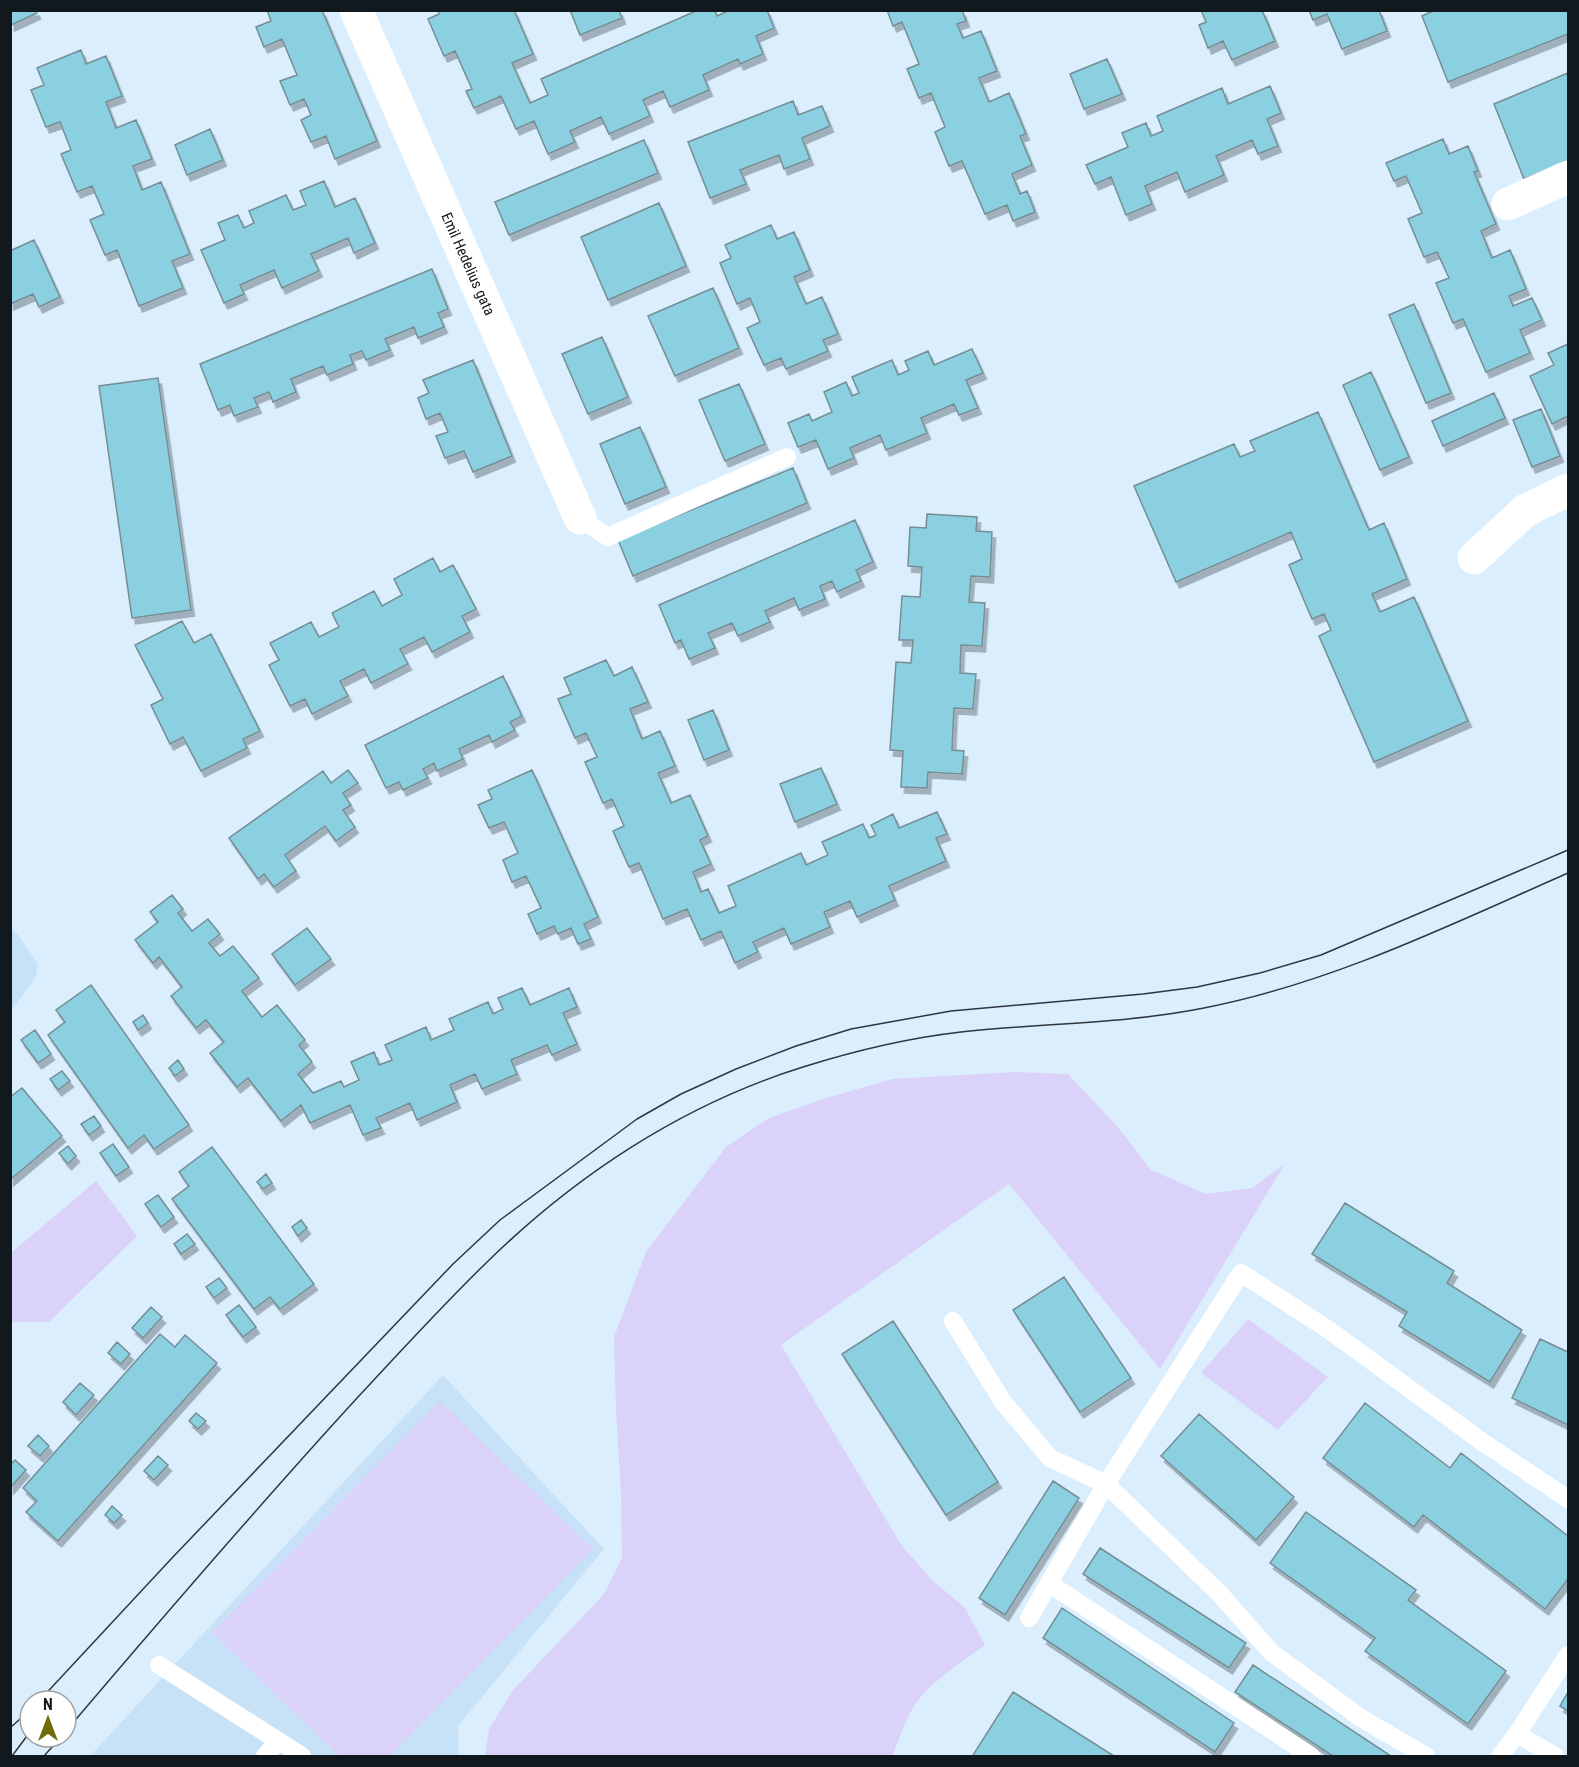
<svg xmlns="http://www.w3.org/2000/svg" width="1579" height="1767" viewBox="0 0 1579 1767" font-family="'Roboto Condensed',sans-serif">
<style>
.built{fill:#c7e2f7}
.green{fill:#dbd2f9}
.building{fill:#8bd0e1;stroke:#758e95;stroke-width:1.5;filter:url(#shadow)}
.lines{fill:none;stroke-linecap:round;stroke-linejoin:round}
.service{stroke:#fff;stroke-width:18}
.minor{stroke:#fff;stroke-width:33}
.tram{stroke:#2e373e;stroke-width:1.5}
.labels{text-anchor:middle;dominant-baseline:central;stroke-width:5;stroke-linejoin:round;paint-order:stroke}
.street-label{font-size:15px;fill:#12191e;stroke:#fff}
</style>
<defs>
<filter id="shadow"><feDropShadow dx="3.5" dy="6" stdDeviation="0" flood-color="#0004"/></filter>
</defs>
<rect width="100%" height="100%" fill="#daeefe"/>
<path class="built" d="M11,928L18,935L38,964L36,976L11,1012Z
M443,1375L604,1549L458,1726L459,1756H90Z"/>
<path class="green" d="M1015,1072L1068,1074L1117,1126L1151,1170L1206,1194L1252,1188L1285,1164L1160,1369L1009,1184L781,1345L902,1546L931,1579L965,1608L985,1645C963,1661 938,1677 920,1698C907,1713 900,1738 892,1756H485L489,1729L513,1690L604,1594L622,1558L621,1494L616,1410L614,1337L646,1252L726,1147L769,1118L826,1098L892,1079Z
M96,1181L137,1236L49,1322H11V1253Z
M1248,1319L1328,1377L1278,1430L1201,1373Z
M440,1401L593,1549L390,1756H339L212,1633Z"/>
<path class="building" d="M10,10H36L37,13L11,25Z
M267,10H322L377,141L335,159L326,136L311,142L301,120L311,115L304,99L290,105L280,81L297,75L282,39L264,47L256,27L271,21Z
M438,10H514L533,54L512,63L530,103L548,95L541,79L698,10H715L717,16L730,10H767L774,28L756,36L763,54L740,64L738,59L703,75L709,90L670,107L663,91L643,100L650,116L609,134L601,117L570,131L575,142L548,154L534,121L516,129L501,96L474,108L466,91L472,89L455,51L444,56L428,19L439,14Z
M570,10H619L622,18L580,35Z
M887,10H962L966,21L957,24L963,38L981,31L997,71L979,78L989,102L1009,93L1026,134L1020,136L1032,165L1012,174L1020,194L1027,191L1035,212L1013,221L1007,205L985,214L962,161L949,166L935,132L945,127L931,93L919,98L907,69L919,64L902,22L893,26Z
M1201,10H1262L1275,41L1232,60L1223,41L1208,48L1199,25L1206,22Z
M1309,10H1379L1387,31L1342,49L1327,14L1313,20Z
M1435,10H1568V34L1448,82L1422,16Z
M81,50L86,64L106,56L122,96L106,102L116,128L136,120L152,159L133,166L142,190L161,182L190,254L172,261L183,288L139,306L117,250L105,255L90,220L104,214L92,186L77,192L61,154L71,150L60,122L46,127L31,90L44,85L37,68Z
M1107,59L1122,94L1084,109L1070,74Z
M1568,73V161L1524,179L1494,104Z
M1270,86L1281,113L1267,119L1278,146L1258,154L1252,140L1216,156L1224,175L1185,192L1177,172L1145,186L1152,204L1126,215L1111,177L1095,184L1086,165L1128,147L1122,133L1146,123L1151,136L1163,131L1157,116L1222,88L1228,104Z
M793,101L798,115L822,106L830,126L802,138L810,159L784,169L779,155L740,170L746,184L710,198L688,142Z
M210,129L223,160L187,175L175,145Z
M1443,139L1449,154L1468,146L1478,171L1474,172L1496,224L1481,231L1492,258L1510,250L1526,289L1509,296L1513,306L1532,298L1542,320L1520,330L1530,353L1486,372L1463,319L1453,323L1436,283L1449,278L1437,252L1424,257L1408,219L1422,213L1406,176L1394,181L1386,163Z
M644,140L658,173L509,235L495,202Z
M324,181L335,207L355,198L375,243L354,253L348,238L311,254L319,271L282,288L274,270L240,285L244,294L224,303L201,250L225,240L218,223L238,215L244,228L254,223L249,211L286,195L293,210L306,205L300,191Z
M659,203L686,266L608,300L581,237Z
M771,225L777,239L794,232L810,270L794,277L806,304L822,297L838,334L823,340L828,351L786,369L781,358L764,365L747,328L760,322L750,298L737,304L720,263L731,258L725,245Z
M34,240L60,297L39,307L33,294L10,304V248L12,250Z
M432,269L448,309L438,313L444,327L418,338L414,327L385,339L390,350L366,360L362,351L350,355L353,364L327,375L323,366L291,379L296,392L273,402L269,392L254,398L258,407L234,416L230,405L218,410L200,364Z
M713,288L739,348L675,376L648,316Z
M1414,304L1451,393L1426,403L1389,315Z
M602,337L628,397L588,414L562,354Z
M1568,344V416L1552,424L1530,376L1554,365L1548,353Z
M972,349L983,373L966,380L978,408L959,415L954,404L921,418L927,433L886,450L880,435L850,448L854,458L828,469L816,440L798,447L788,423L809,414L812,421L832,412L824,392L846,382L852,396L859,393L852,377L892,360L898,375L909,370L905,361L928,351L934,365Z
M473,360L512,456L473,472L464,451L445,458L436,436L448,432L440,413L426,419L418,398L429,393L423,380Z
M1371,372L1409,457L1380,470L1343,385Z
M158,378L191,610L132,618L99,386Z
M739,384L765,444L725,461L699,400Z
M1494,393L1505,418L1443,446L1432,421Z
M1541,409L1560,456L1532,467L1513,420Z
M1318,412L1369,530L1384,523L1407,579L1372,594L1380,612L1414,597L1468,721L1374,762L1319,636L1331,630L1324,614L1312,619L1289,565L1302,559L1291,532L1176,582L1134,486L1234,444L1240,457L1255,451L1250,441Z
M640,427L666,487L625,504L600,444Z
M793,468L807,503L633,576L618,540Z
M927,514L977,517L976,531L992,532L990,577L971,576L969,602L985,603L982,646L961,645L960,673L976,674L973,709L954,708L952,750L964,751L962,774L928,772L927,788L901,787L903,751L890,750L896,662L911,663L913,640H899L902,596L920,597L922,567L908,566L910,527L926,528Z
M855,520L873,562L856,570L861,581L837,592L832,581L820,586L825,599L799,610L794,598L765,611L770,622L738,636L732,623L708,633L715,648L689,659L681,640L675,643L659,605Z
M433,558L440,572L453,565L476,609L462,616L470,632L432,652L424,637L400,649L408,664L371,683L364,669L340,681L348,696L312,714L305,699L290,706L269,665L279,660L270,643L311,622L319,637L339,627L332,613L374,591L382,606L402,595L394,579Z
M182,621L194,643L211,634L260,731L243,739L247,748L201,771L183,737L170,744L151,705L163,699L135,645Z
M606,660L614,676L632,667L648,702L630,709L642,739L660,731L675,766L658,773L671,803L690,795L708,836L700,840L711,864L693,872L701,892L708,889L719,913L736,906L728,886L801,853L806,865L828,855L822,842L863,824L869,838L876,835L871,825L893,814L899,828L937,812L947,834L936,838L946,861L889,886L895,900L857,917L850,901L824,912L830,927L791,944L784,928L753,942L758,952L735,963L721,931L701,940L687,909L663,919L639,863L629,867L613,831L624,826L612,799L603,803L585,762L597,757L586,733L575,738L558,699L571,694L564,678Z
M503,676L522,716L510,722L515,730L492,742L489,735L459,749L463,759L437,771L434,763L423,769L428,778L403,790L399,782L386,788L365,745Z
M713,710L729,750L704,760L688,720Z
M821,768L837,804L795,822L780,784Z
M348,770L358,783L343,793L351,805L343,810L355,827L336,841L325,826L285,855L296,871L274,887L264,874L258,879L229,838L323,771L331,783Z
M532,770L598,917L584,924L591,939L578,944L571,928L558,934L554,926L537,934L528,914L541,908L526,876L512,882L503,860L518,853L504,822L489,828L478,805L492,799L488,790Z
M172,895L183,909L178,913L192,931L208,919L220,934L209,943L220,956L233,946L259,978L242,991L262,1017L277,1005L305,1040L299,1045L312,1062L298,1074L313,1093L341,1081L344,1087L359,1080L351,1062L374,1052L379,1065L392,1060L385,1045L426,1027L431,1040L454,1030L449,1019L488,1002L493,1014L503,1009L498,998L522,988L530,1005L569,988L577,1007L563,1013L577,1044L552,1055L547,1045L511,1060L517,1074L482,1089L475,1074L450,1085L457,1102L417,1120L410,1103L376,1118L381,1128L363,1135L350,1105L310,1123L301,1105L281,1121L248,1078L237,1087L210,1053L224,1042L206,1020L196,1028L171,996L182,987L159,957L153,963L135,940L158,922L150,912Z
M307,928L331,959L295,985L272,954Z
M91,985L189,1125L154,1149L144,1135L128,1148L48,1035L65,1022L56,1010Z
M143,1015L148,1023L138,1030L133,1022Z
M35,1030L51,1054L38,1063L21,1040Z
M178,1060L184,1069L175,1076L169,1068Z
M62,1071L70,1081L58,1090L50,1079Z
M22,1088L62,1136L10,1180V1097Z
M94,1116L101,1126L89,1135L81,1124Z
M113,1144L129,1167L116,1176L100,1153Z
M68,1146L76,1156L68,1164L59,1153Z
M212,1147L314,1284L280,1309L270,1297L254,1309L172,1199L189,1186L179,1172Z
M266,1174L272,1183L263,1189L257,1182Z
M158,1195L174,1217L161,1227L145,1204Z
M1345,1203L1454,1271L1447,1283L1522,1330L1490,1382L1399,1326L1407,1312L1312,1254Z
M301,1220L307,1228L298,1236L292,1227Z
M187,1234L195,1244L181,1254L174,1244Z
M1064,1277L1131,1378L1080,1412L1013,1310Z
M219,1278L227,1288L214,1298L206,1287Z
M239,1305L256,1327L243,1337L226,1315Z
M151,1307L162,1317L143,1338L132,1328Z
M893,1321L998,1482L946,1515L842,1354Z
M160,1334L175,1347L185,1335L217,1363L58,1541L26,1512L37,1501L23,1488Z
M1540,1339L1568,1352V1425L1512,1398Z
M117,1342L130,1354L121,1364L108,1353Z
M80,1383L94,1395L76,1415L63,1402Z
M1365,1403L1450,1468L1461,1453L1568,1536V1579L1545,1609L1423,1515L1414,1527L1323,1458Z
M196,1413L206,1421L198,1429L189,1421Z
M1199,1414L1294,1497L1256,1540L1161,1456Z
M38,1435L49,1446L40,1456L28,1446Z
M158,1456L168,1465L154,1480L144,1471Z
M15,1460L26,1470L10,1488V1465Z
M1053,1481L1079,1498L1005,1615L979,1598Z
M112,1506L122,1515L114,1523L105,1515Z
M1306,1512L1416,1590L1408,1600L1506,1671L1468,1724L1365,1651L1375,1638L1270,1563Z
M1100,1548L1246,1643L1229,1668L1083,1574Z
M1062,1608L1234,1723L1215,1752L1043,1638Z
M1253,1665L1391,1756H1333L1235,1692Z
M1013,1692L1114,1756H976L973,1755Z
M1568,1692V1711L1560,1706Z"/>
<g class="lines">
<path class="service" d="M580,518L608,537L787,457
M953,1321L1003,1402L1050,1458L1106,1484L1241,1273L1329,1330L1481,1441L1568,1499
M1050,1584L1311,1756
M1029,1618L1106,1484L1220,1594L1272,1653L1361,1718L1426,1756
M159,1665L302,1756
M1517,1734L1555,1756
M265,1756L278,1741
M1500,1756L1517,1734L1568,1655"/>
<path class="minor" d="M356,10L580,518
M1508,204L1568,177
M1474,558L1526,510L1568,490"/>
<path class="tram" d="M39,1701L172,1558L453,1264L500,1220L637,1119L681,1094L736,1069L796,1046L851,1029L951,1011L1143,994L1197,987L1260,973L1321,955L1568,850
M10,1728L30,1710
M66,1731C162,1618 258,1506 358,1397C399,1353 440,1308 483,1266C573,1177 681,1105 803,1067C854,1051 908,1038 961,1032C1042,1023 1124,1024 1204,1008C1332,983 1450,925 1568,873
M12,1756L30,1732
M44,1756L61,1737"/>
</g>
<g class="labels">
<g class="street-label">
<text transform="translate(468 264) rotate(66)">Emil Hedelius gata</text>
</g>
</g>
<rect width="1579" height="1767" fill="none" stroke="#12191e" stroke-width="24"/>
<g transform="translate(48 1719)"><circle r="28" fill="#ffffff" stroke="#a0a3a5" stroke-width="1.5"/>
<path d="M0-4.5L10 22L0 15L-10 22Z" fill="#6f6b08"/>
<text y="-9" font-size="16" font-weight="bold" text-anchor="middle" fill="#12191e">N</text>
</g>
</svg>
